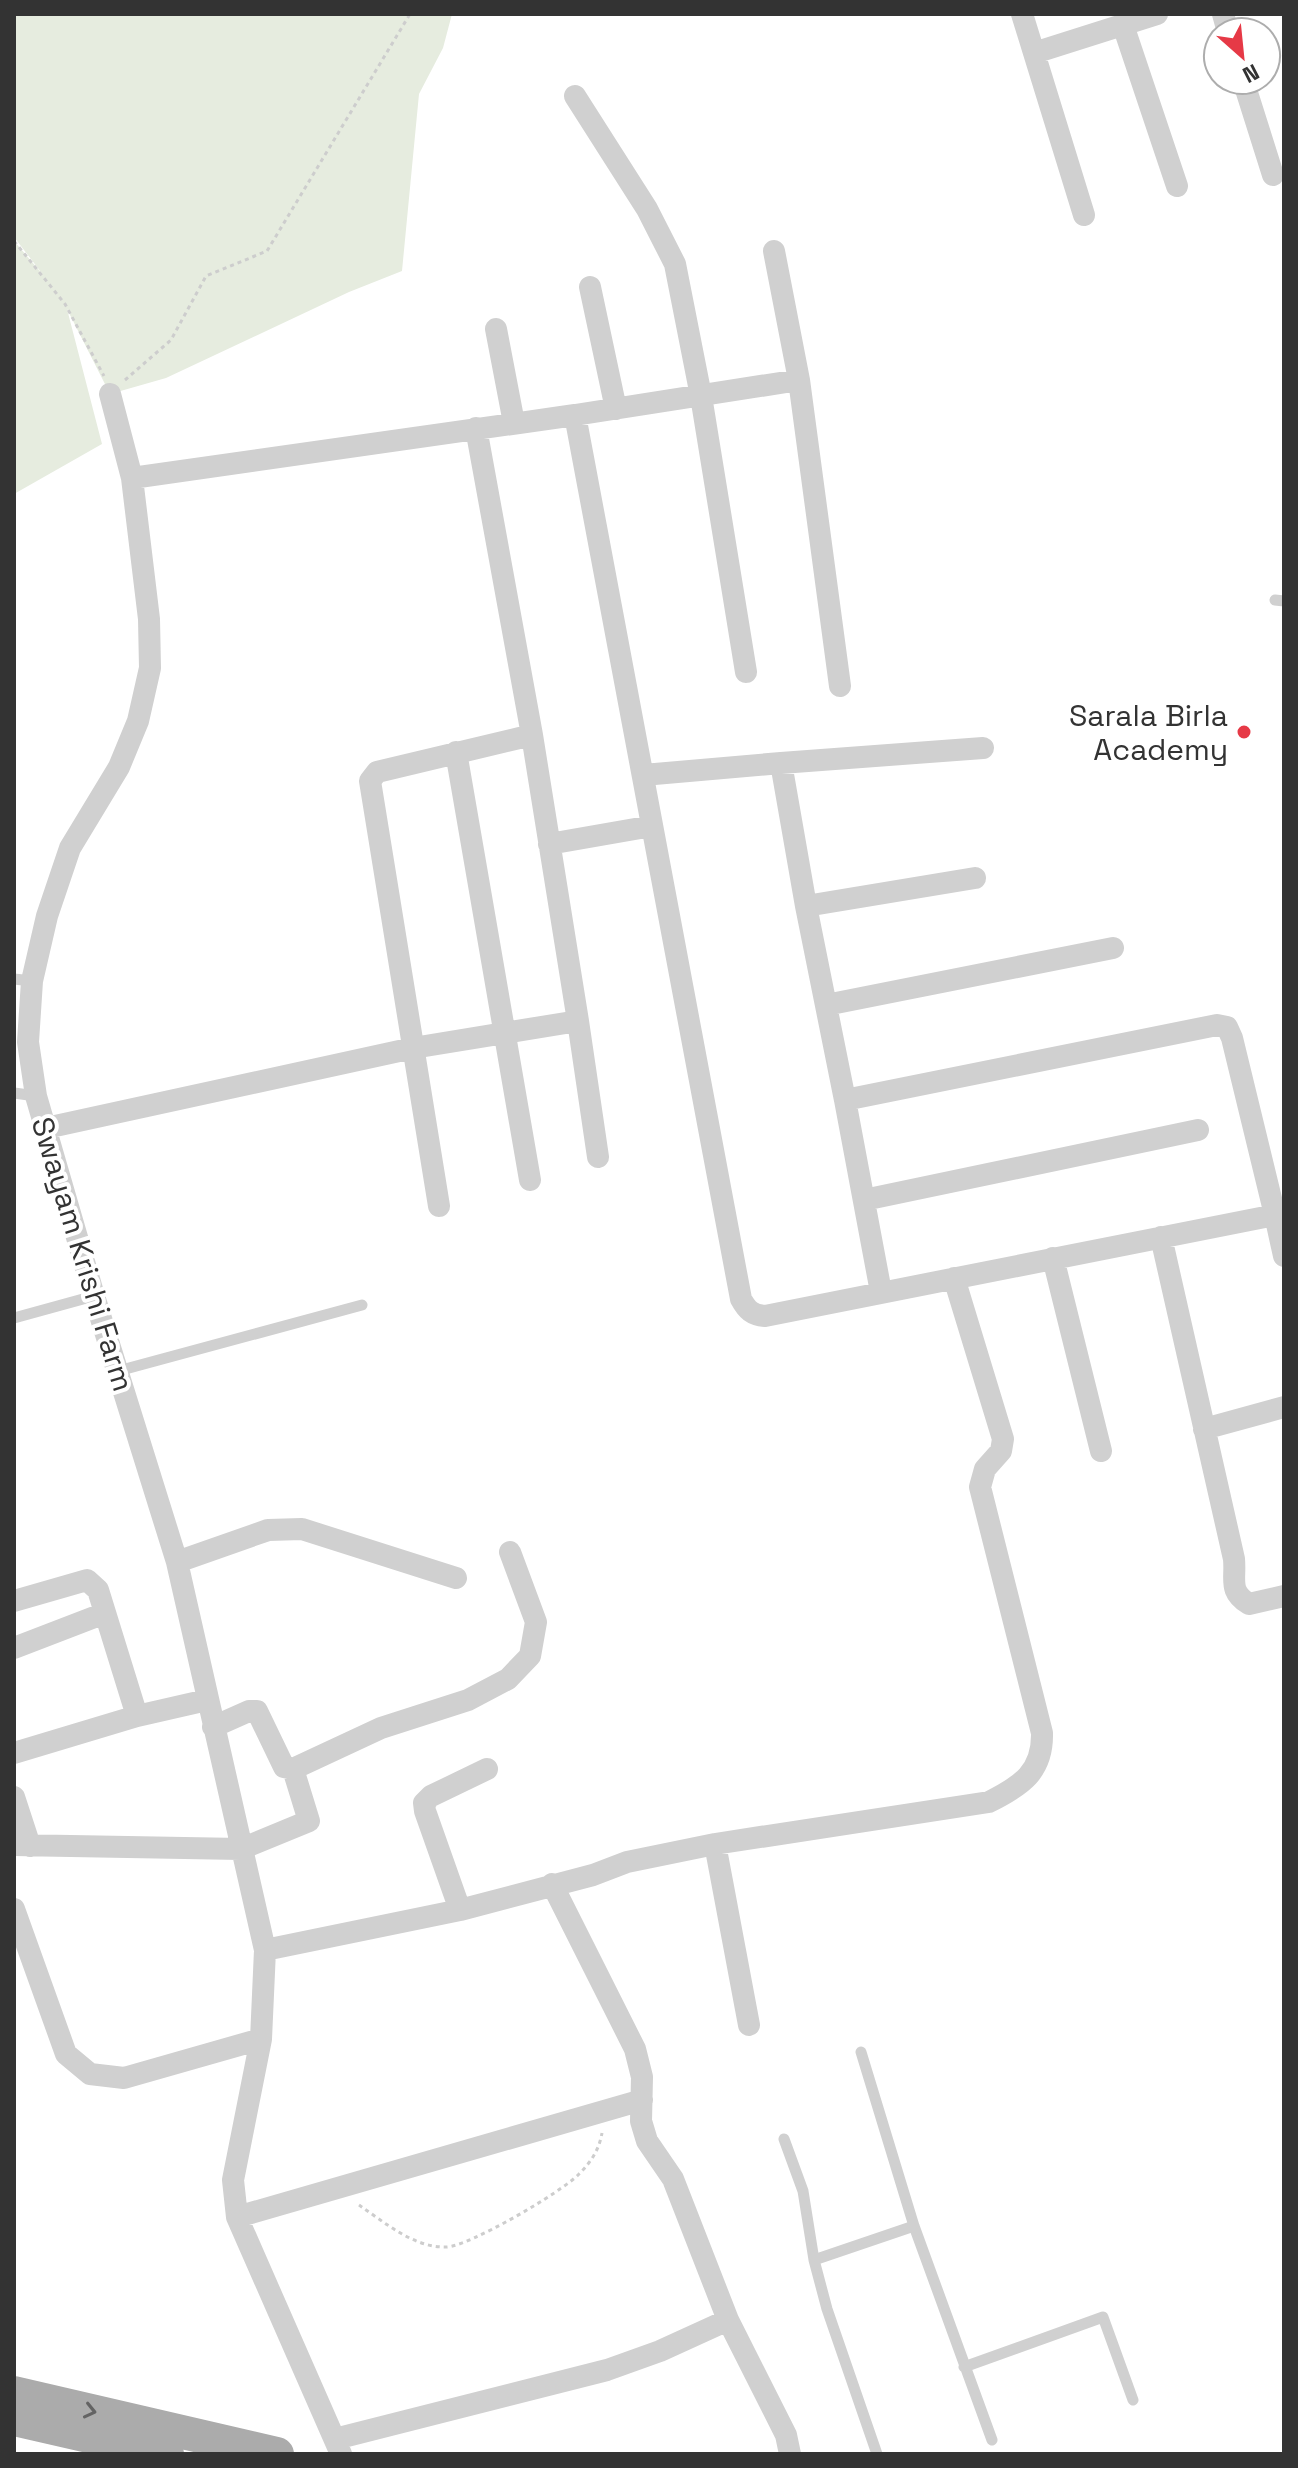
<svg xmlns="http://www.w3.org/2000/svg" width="1298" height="2468" viewBox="0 0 1298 2468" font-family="'Space Grotesk',sans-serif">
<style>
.green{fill:#e6ecdf}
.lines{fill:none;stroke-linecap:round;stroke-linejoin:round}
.path{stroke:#cdcdcd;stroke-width:3;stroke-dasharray:4 4;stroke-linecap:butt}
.lane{stroke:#d0d0d0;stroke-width:11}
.street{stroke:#d0d0d0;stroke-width:22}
.primary{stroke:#ababab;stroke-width:34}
.oneway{stroke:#636363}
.poi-dot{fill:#e63946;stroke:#fff;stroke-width:3}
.labels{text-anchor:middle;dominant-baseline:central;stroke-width:8;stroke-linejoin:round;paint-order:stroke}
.poi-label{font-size:30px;fill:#333;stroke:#fff;text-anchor:end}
.street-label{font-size:30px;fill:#333;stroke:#fff}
</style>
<rect width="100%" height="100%" fill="#fff"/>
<path class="green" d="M14,14H452L443,48L419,94L402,271L349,292L166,378L110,394L67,309L102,444L14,494V241L44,276L14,237Z"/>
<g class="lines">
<path class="path" d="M14,241L65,304L104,376
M125,380L171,340L206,276L267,251L410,14
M359,2205C384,2222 414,2248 446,2247C468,2247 562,2192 579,2174C591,2162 599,2150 602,2133"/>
<path class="lane" d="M1275,600L1284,601
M14,979L32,981
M14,1093L36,1096
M14,1318L94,1296
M118,1371L362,1305
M861,2052L914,2226L992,2440
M784,2139L803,2191L814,2260L827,2309L877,2454
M814,2260L914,2226
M964,2367L1103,2317L1133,2400"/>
<path class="street" d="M1022,14L1084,215
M1223,14L1228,32
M1123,25L1177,186
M1034,53L1157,14
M1243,80L1273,175
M575,96L647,209L675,264L701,396L746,672
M774,251L799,380L840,686
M590,287L616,409
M496,329L514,423
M110,394L132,478L149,619L150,668L138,721L119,767L70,848L47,916L32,981L28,1042L36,1096L94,1296L177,1562L265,1950L261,2039L233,2180L237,2217L341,2454
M575,415L799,380
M132,478L575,415L741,1299C747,1310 752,1315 765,1316L1275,1215L1284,1256
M456,752L530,1180
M781,763L983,748
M643,775L781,763L806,906L845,1100L1217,1025L1227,1027L1232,1038L1275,1215
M549,844L652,826
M806,906L975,878
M826,1005L1113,948
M578,1021L598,1157
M845,1100L881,1292
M46,1128L413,1048L578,1021L532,735L476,428
M864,1200L1198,1130
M439,1206L370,781L377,772L532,735
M1161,1237L1234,1559C1236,1580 1228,1591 1249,1604L1284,1596
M1053,1258L1101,1451
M1204,1429L1284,1407
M177,1562L268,1530L302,1529L456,1578
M14,1601L87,1580L98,1590L137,1716
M14,1648L105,1613
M213,1727L249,1711H257L284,1767L293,1769L381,1728L468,1700L508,1679L530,1656L536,1622L510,1552
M14,1753L137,1716L207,1700
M14,1797L30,1846
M715,1844L749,2025
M14,1845L241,1849L309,1821L293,1769
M552,1884L635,2049L642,2077L641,2121L647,2141L673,2179L728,2320L786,2435L790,2454
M14,1909L66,2054L90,2074L124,2078L261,2039
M460,1910L425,1811L424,1803L431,1796L487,1769
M265,1950L460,1910L593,1875L627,1862L715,1844L989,1802C1021,1786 1043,1772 1042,1733L980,1487L985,1469L1001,1451L1003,1439L954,1278
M237,2217L642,2100
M335,2439L607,2370L660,2351L728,2320"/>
<path class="primary" d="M14,2393L277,2454
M14,2419L167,2454"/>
</g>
<defs><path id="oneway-chevron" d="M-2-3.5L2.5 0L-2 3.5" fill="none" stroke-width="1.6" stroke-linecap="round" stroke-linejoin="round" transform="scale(2)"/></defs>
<use class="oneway" href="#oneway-chevron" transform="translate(90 2411) rotate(13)"/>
<circle class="poi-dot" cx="1244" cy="732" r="8"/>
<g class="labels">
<g class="poi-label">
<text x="1228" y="715">Sarala Birla<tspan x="1228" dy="34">Academy</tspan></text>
</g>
<g class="street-label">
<text transform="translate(83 1254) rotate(73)">Swayam Krishi Farm</text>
</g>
</g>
<rect width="1298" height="2468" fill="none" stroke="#333333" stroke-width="32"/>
<g transform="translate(1242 56) rotate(153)"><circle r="38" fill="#ffffff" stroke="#adadad" stroke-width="2"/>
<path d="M0-6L14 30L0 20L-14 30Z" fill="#e63946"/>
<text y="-12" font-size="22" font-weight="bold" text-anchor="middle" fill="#333333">N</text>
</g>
</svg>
